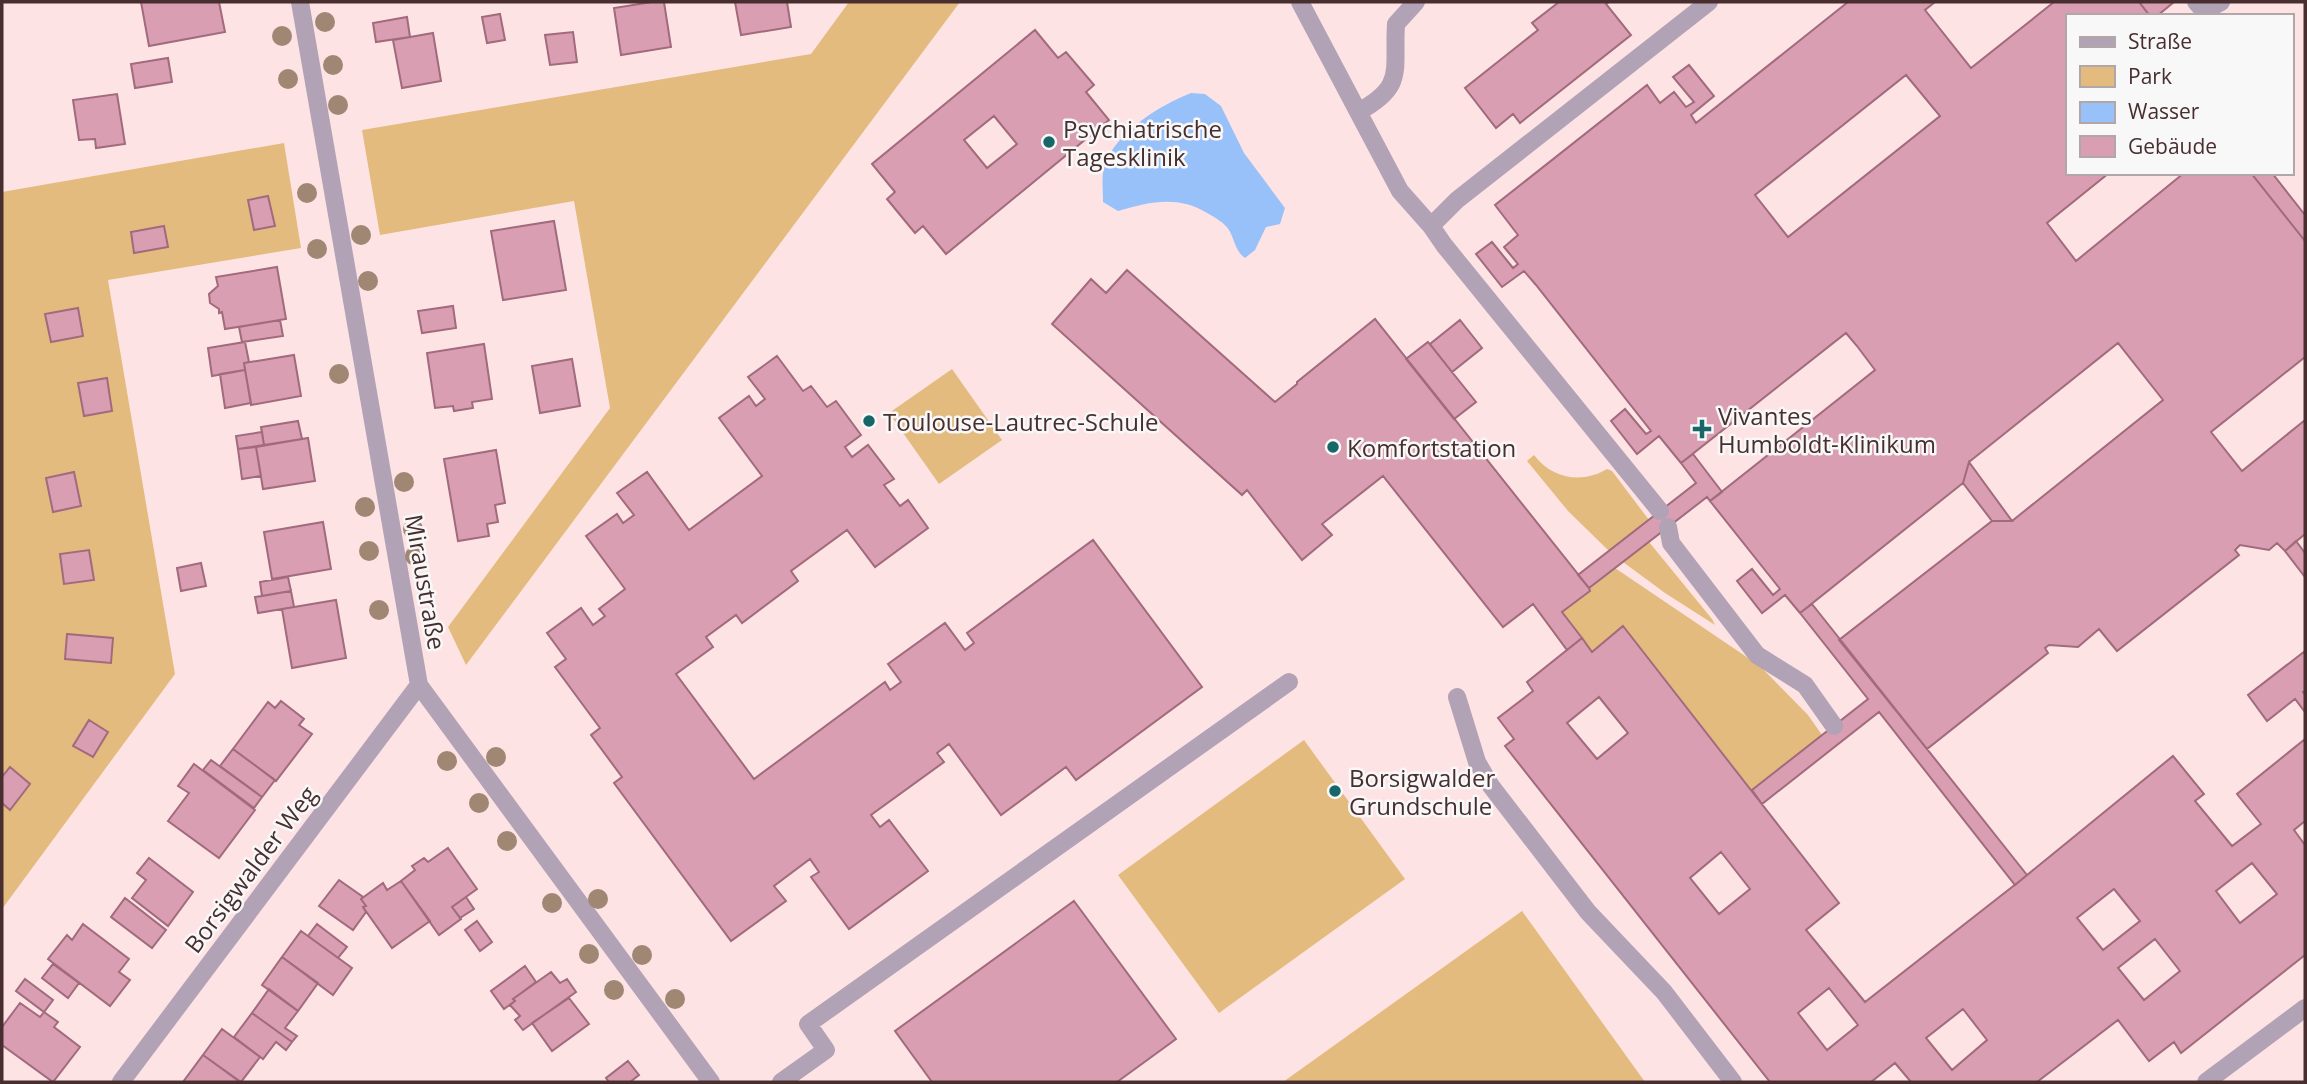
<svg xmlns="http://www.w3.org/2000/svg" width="2307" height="1084" viewBox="0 0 2307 1084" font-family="'Open Sans',sans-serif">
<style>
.green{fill:#e3bb7e}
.water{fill:#98c1fa}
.building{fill:#d99eb2;stroke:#a16a7d;stroke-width:2;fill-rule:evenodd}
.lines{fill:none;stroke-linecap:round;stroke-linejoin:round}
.service{stroke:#b1a2b6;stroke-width:18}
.minor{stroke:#b1a2b6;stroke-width:18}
.tree{fill:#9f8774}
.poi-dot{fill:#186668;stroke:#f8f8f8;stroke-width:2.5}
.labels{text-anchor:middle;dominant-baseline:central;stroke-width:5;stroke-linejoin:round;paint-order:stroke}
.poi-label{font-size:24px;fill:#482e2f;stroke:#f8f8f8;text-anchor:start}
.street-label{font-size:24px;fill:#482e2f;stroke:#f8f8f8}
</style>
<rect width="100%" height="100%" fill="#fee3e4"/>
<path class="green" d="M849,2H960L466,665L448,627L610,408L574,201L380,235L362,130L811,54Z
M284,143L301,248L108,280L175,674L2,909V192Z
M952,369L1002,440L939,484L889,413Z
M1534,455C1552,479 1582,484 1607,469L1612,471L1649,520L1609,551L1568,511L1527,461Z
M1649,542L1712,619L1715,625L1665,593L1623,562Z
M1615,568L1760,666L1808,715L1822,735L1752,790L1624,627L1592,652L1562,612Z
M1304,740L1405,879L1219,1013L1118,875Z
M1522,911L1645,1082H1283Z"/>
<path class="water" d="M1191,93L1205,94L1221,106L1244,153L1285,208L1280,224L1266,227L1255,250L1245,258C1235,251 1235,240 1229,230C1225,223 1214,217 1207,213C1178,195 1149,202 1118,211L1103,202C1103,190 1101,174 1105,164C1117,132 1160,105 1191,93Z"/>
<path class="building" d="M141,2H219L225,32L149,46Z
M652,2H664L671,47L621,55L614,8Z
M735,2H787L791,27L741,35Z
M1559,2H1609L1606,4L1631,35L1520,123L1513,114L1496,128L1465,88L1538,30L1532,23Z
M1848,2H1935L1925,10L1971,68L2054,2H2139L2150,16H2067V173H2109L2047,223L2076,261L2184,173H2251L2305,241V357L2211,432L2242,471L2305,420V534L2285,551L2277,543L2269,550L2240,545L2235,550L2239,555L2117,651L2099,629L2078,647L2049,645L2045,648L2048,653L1927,749L1839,640L1992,521H2012L2163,400L2118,343L1969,462L1963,483L1800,613L1785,595L1762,613L1737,581L1752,569L1773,595L1780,589L1710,501L1875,370L1857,346L1846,333L1681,463L1659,436L1637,454L1611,421L1625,409L1646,434L1651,431L1536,285L1524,271L1502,287L1476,254L1492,242L1513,268L1518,264L1504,247L1518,235L1495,205L1647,85L1660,103L1674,92L1686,107L1694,102L1673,77L1689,65L1714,96L1691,115L1696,123ZM1906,75L1940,116L1788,237L1755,195Z
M2139,2H2174L2157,16H2150Z
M500,14L505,40L487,43L482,17Z
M407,17L410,37L376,42L373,23Z
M1035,30L1058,58L1066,52L1094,85L1086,92L1109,120L946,254L923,226L915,233L887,199L895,192L872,164ZM994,116L1017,144L987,168L964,140Z
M573,32L577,62L550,65L545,35Z
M433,33L441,81L402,88L393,40Z
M168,58L172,82L135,88L131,64Z
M117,94L125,144L96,148L95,139L79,140L73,100Z
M2251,173H2272L2305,215V241Z
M268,196L275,226L254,230L248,200Z
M554,221L566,290L503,300L491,231Z
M164,226L168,247L134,253L131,232Z
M277,267L286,319L225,329L222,312L219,313V309L210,303L209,294L218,286L216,277Z
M1127,270L1275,402L1297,384V382L1375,319L1589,588L1590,591L1562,612L1582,638L1567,650L1533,604L1503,627L1383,476L1322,524L1332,535L1302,560L1247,490L1242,495L1052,324L1091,279L1106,293Z
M453,306L456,328L422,333L418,311Z
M78,308L83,336L51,342L45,314Z
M280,320L283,336L242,342L239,327Z
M1460,320L1482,348L1452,372L1430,344Z
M245,342L249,362L244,363L245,370L212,376L208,348Z
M1428,342L1476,402L1454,419L1406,359Z
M484,344L492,399L472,402L473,408L454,411L453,406L435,408L427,353Z
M294,355L301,396L251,405L244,363Z
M777,356L803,391L811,386L827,407L836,401L861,435L845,447L852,457L868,445L894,479L884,485L900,506L908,500L928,528L875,567L847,530L791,571L798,581L742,623L736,615L706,637L713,647L676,674L754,779L885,682L890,690L901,682L888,664L945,623L965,650L974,643L967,633L1093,540L1202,687L1076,780L1066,767L1001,815L949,744L937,753L944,762L871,815L880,827L889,820L928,871L849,929L811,877L819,872L810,859L774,886L786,901L731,941L614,783L622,777L591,735L600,728L555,667L566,659L547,633L581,608L593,625L605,616L599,609L625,589L586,536L617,514L623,523L634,515L617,493L647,472L689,530L762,476L719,418L749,396L756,406L765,399L748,377Z
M572,359L580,406L540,413L532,366Z
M245,370L251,403L225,408L220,374Z
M107,378L112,411L84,416L78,383Z
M298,421L302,439L264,445L261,427Z
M262,432L264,445L238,449L236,436Z
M308,438L315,481L263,489L256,447Z
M256,447L261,476L242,479L238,449Z
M496,450L505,503L495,505L498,522L487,524L489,536L458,541L444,459Z
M1693,454L1722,492L1710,501L1707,497L1589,588L1578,575L1696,483L1681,463Z
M1969,462L2012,521H1992L1963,483Z
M74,472L81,506L53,512L46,478Z
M323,522L331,569L272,579L264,532Z
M2296,541L2305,553V577L2285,551Z
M89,550L94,580L64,584L60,554Z
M201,563L206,586L181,591L177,568Z
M288,577L291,591L262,596L260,582Z
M291,591L294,607L258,613L255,597Z
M336,600L346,658L292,668L282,609Z
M1812,604L2027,875L2015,885L1879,712L1762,804L1752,790L1868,699L1800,613Z
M1623,626L1839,903L1806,930L1865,1002L2021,880L2173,756L2204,794L2195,801L2232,846L2261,824L2237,794L2305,739V821L2294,830L2305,845V955L2181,1053L2174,1042L2149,1061L2118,1020L2037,1082H1911L1895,1063L1871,1082H1770L1505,746L1514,739L1498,718L1533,691L1527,682L1582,638L1592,652ZM1599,697L1628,733L1597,759L1567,723ZM1721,852L1750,889L1719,914L1690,878ZM2252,863L2277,894L2240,923L2216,891ZM2114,889L2140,921L2103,950L2077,918ZM2155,939L2180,971L2144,1000L2118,968ZM1829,988L1858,1025L1827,1050L1798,1013ZM1963,1009L1987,1040L1952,1070L1926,1038Z
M67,634L113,638L111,663L65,659Z
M2305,651V691L2303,692L2305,695V712L2295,699L2267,721L2248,695Z
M281,701L304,719L299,725L312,734L276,781L233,749L268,702L275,708Z
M89,720L108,732L93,757L73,746Z
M233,749L275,780L262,797L220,766Z
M211,760L262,797L254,808L203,770Z
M194,764L255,810L219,858L168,821L189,793L178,786Z
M10,767L30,784L10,810L2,803V777Z
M448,848L477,889L452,907L461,919L439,935L401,881L415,870L412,866L424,858L428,862Z
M149,858L193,892L168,926L132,898L146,880L137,873Z
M339,880L363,897L361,899L366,906L363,907L366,912L353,930L319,906Z
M401,881L430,921L392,948L363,907L366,906L361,899L383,883L387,890Z
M466,897L474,909L460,918L452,907Z
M125,898L166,930L152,948L111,917Z
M1074,901L1176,1039L1117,1082H932L895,1031Z
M477,921L492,942L480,951L465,930Z
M83,924L129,959L119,972L130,980L110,1006L48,959L67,935L72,940Z
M317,924L347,947L338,958L308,936Z
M301,931L352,968L333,995L282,957Z
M282,957L318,983L298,1011L262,985Z
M53,964L79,983L68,998L42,978Z
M525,966L536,982L513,999L515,1001L504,1009L491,991Z
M551,972L560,983L567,979L576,992L523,1030L515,1020L520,1016L510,1005L515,1001L513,999Z
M25,979L53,1000L44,1012L16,991Z
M269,989L298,1011L285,1028L297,1036L292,1042L252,1013Z
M569,998L589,1024L552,1051L532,1023Z
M20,1003L40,1017L44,1012L58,1022L54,1027L80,1047L53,1082L2,1045V1027Z
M252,1013L292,1042L286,1050L276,1042L263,1059L234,1037Z
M222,1029L260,1057L241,1082L203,1055Z
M203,1055L240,1082H183Z
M628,1061L639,1075L630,1082H609L606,1078Z"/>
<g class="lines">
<path class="service" d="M1300,2L1400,191L1431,226L1444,245L1660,511
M2196,2L2204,11L2221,2
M1358,112C1406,86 1393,71 1396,24L1416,2
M1431,226L1457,200L1709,2
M1668,527L1671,543L1757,655L1805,685L1834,726
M1457,697L1477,762L1491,786L1588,912L1664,992L1733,1082
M781,1082L826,1050L808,1024L1289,682
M2206,1082L2305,1008"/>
<path class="minor" d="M300,2L419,685L711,1082
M121,1082L419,685"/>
</g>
<g class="tree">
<circle cx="325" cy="22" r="10"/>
<circle cx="282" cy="36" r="10"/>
<circle cx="333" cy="65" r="10"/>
<circle cx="288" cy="79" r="10"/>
<circle cx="338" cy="105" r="10"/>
<circle cx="307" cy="193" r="10"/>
<circle cx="361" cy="235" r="10"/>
<circle cx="317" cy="249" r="10"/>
<circle cx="368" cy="281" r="10"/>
<circle cx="339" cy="374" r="10"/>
<circle cx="404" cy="482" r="10"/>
<circle cx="365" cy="507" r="10"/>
<circle cx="413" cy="529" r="10"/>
<circle cx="369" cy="551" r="10"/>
<circle cx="415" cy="556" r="10"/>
<circle cx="379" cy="610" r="10"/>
<circle cx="496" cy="757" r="10"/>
<circle cx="447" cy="761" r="10"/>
<circle cx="479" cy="803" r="10"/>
<circle cx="507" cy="841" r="10"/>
<circle cx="598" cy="899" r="10"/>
<circle cx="552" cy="903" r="10"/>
<circle cx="589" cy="954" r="10"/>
<circle cx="642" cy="955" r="10"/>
<circle cx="614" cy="990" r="10"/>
<circle cx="675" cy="999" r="10"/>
</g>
<g class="poi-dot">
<circle cx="1049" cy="142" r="7"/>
<circle cx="869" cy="421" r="7"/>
<path d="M1698.5 418.5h7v7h7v7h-7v7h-7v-7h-7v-7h7z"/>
<circle cx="1333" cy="447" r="7"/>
<circle cx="1335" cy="791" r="7"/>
</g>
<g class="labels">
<g class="poi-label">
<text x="1063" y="128">Psychiatrische<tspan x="1063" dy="28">Tagesklinik</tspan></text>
<text x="1718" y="415">Vivantes<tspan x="1718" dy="28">Humboldt-Klinikum</tspan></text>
<text x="883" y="421">Toulouse-Lautrec-Schule</text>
<text x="1347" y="447">Komfortstation</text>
<text x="1349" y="777">Borsigwalder<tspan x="1349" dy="28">Grundschule</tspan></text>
</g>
<g class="street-label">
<text transform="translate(426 582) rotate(80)">Miraustraße</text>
<text transform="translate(250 869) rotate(-53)">Borsigwalder Weg</text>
</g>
</g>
<rect width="2307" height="1084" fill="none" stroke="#482e2f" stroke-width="7"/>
<rect x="2066" y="14" width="228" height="161" fill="#f8f8f8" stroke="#b2a7a8" stroke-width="2"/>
<rect x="2080" y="37" width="35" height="10" fill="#b1a2b6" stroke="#b2a7a8" stroke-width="2"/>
<text x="2128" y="49" font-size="21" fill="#482e2f">Straße</text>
<rect x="2080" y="66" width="35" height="21" fill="#e3bb7e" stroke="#b2a7a8" stroke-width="2"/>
<text x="2128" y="84" font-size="21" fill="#482e2f">Park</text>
<rect x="2080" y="102" width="35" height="21" fill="#98c1fa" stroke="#b2a7a8" stroke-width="2"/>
<text x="2128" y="119" font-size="21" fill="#482e2f">Wasser</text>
<rect x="2080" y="136" width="35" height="21" fill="#d99eb2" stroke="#b2a7a8" stroke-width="2"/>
<text x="2128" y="154" font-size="21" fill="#482e2f">Gebäude</text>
</svg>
